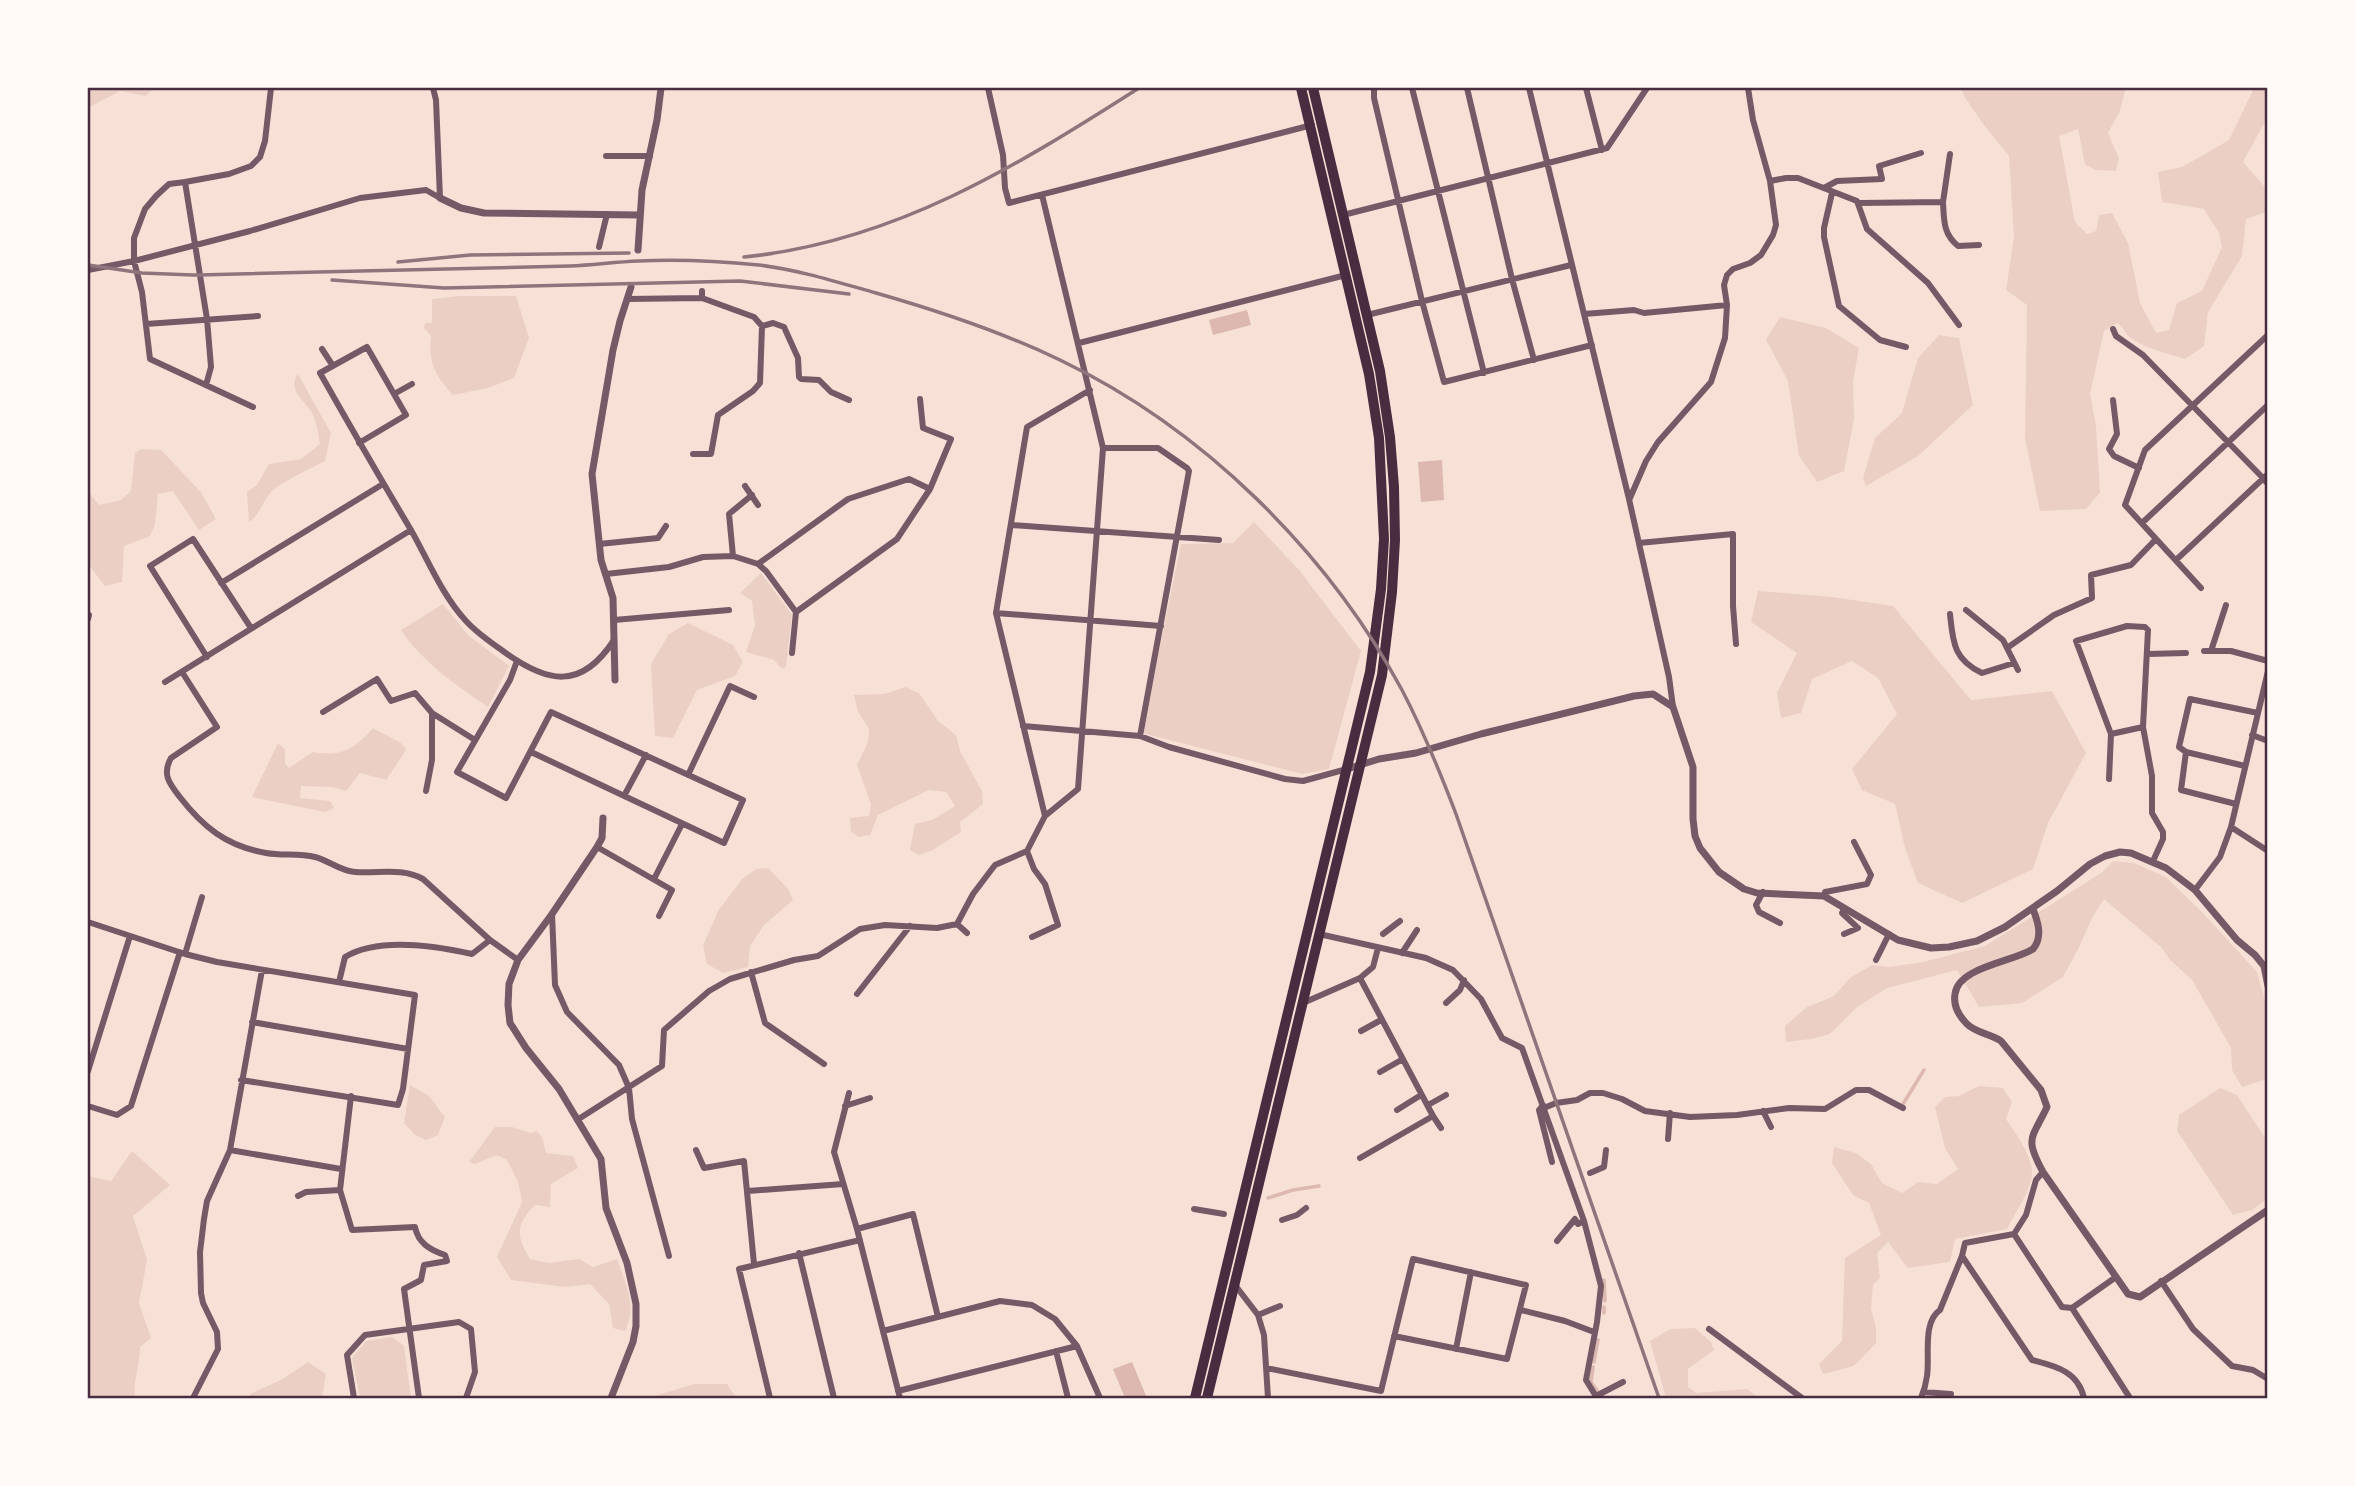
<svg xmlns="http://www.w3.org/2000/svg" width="2355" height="1486" viewBox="0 0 2355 1486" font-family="'Asap Condensed',sans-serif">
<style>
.green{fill:#ebcfc5}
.water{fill:#dcb8b0}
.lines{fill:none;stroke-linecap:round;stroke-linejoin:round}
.stream{stroke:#dcb8b0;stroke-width:3.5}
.minor{stroke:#755966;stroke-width:6}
.tertiary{stroke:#755966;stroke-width:7}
.trunk{stroke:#4a2c40;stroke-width:10}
.rail{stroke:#8f747c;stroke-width:3.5}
.neatline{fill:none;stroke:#4a2c40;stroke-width:2.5}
</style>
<rect width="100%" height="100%" fill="#f7e1d7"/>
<path class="green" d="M88,88H154L146,96L120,91L88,108Z
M1961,88H2126L2119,113L2108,133L2119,158L2116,171L2095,170L2085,164L2078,129L2059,136L2075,222L2087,234L2096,231L2099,215L2112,213L2128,243L2140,303L2156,333L2169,330L2177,303L2202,291L2222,247L2219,233L2204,209L2162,202L2158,172L2182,167L2229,140L2254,88H2267V118L2243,162L2264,186L2267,183V212L2246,219L2242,256L2208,312L2204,346L2185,359C2168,354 2148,349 2132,339C2125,335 2124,327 2117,323L2104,331L2090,394L2096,426L2100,493L2086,509L2040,511L2025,438L2027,305L2006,290L2014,236L2009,156L1983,124L1964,96Z
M459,296H516L529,338L514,378L488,388L453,395C435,375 428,363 431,336L424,328L425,323H432V299Z
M1780,317L1826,328L1859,348L1853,381L1854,419L1844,471L1817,482L1799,456L1788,381L1766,340Z
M1939,335L1959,338L1973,405L1918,456L1866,486L1863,478L1875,438L1902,413L1918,358Z
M298,374L331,433L325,461C312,468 281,482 272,491C262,501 261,514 249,522L247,492L257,485L269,464L301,459L320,444C318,434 317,423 313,415C307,401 286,391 298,374Z
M141,449L161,450L201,492L216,519L199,530L173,491L158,494L155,524L150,536L124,546L122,582L105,586L88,564V491L99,505L121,500L131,491L135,453Z
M1254,522L1299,570L1361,651L1329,769L1302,774L1142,733L1181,544L1233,543Z
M761,573L792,615L786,667L782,669L774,660L746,652L755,625L752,601L740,593Z
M1758,591L1832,597L1893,606L1971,700L2052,691L2086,753L2048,823L2033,869L1962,903L1918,883L1905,848L1895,804L1862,790L1852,769L1897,714L1878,678L1852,661L1812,679L1801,713L1781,718L1777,693L1797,653L1751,622Z
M443,604L468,635L509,666L488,707C456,685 423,663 401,630Z
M688,623L733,645L743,662L735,676L697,690L673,738L655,736L651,664L669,634Z
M905,687L919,693L938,721L956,735L960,751L982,791L983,804L960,822L961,832L933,850L919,855L910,850L915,824L932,820L955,806L946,792L929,790L878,815L870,835L858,837L851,831L850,818L869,816L871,804L857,765L868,742L869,729L858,712L854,695L885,694Z
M373,728L401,743L406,750L386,780L360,773L346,791L333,787L301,786L300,798L330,801L334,808L325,812L252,797L278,743L285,749V763L289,768L313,752C343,757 354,749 373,728Z
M2113,861L2134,863L2166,877L2203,913L2257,972L2267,1008V1079L2242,1087L2232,1070L2231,1048L2192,980L2170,960L2162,948L2104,899L2093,916L2079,947L2063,977L2022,1003L1979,1007L1957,970L1887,988L1856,1008L1830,1034L1811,1039L1786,1042L1785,1026L1807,1007L1834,996L1850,978L1872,965L1889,967L1923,962L1985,946L2101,873Z
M768,868L789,890L793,900L764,925L750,946L748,967L723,973L707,964L703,946L718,911L742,879L756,869Z
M410,1085L429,1096L445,1117L438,1135L426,1140L415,1135L404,1123Z
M1979,1086L2003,1088L2012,1102L2006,1119C2015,1132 2033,1157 2032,1174C2030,1192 2015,1213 2007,1229L1955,1239L1950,1262L1908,1268L1888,1242L1877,1253L1880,1278L1873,1285L1871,1309L1876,1327V1343L1854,1366L1823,1374L1819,1364L1842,1341L1845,1258L1881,1235L1869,1203L1853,1195L1832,1163L1834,1147L1856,1153L1871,1164L1882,1183L1902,1193L1918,1182L1937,1184L1958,1169L1945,1148L1935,1107L1945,1097L1959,1096Z
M2220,1088L2237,1095L2267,1141V1199L2252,1210L2233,1215L2177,1131L2179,1115Z
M495,1127H512L531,1133L537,1131L542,1137L546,1153L573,1156L578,1168L551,1184L550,1207L535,1205C515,1226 516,1235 530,1259L549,1263L579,1259L593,1267L617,1259C625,1283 638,1306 625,1331L613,1328L609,1304L590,1284L565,1287L511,1280L497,1257L522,1202L518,1182L507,1160L497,1155L475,1164L469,1162Z
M132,1151L170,1185L133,1216L147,1260L139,1303L151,1338L140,1347C140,1367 133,1379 135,1398H88V1176L111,1181Z
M1695,1328L1711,1342L1714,1350L1688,1369V1387L1696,1393L1747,1389L1759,1398H1666L1650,1341L1670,1329Z
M392,1337L404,1346L411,1398H360L352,1358L366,1341Z
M308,1362L326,1374L322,1398H248L252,1393L281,1380Z
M694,1384H727L736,1398H654L655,1396Z"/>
<path class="water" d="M1247,310L1251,325L1213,335L1209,320Z
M1442,460L1444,500L1421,502L1418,462Z
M1132,1362L1147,1398H1125L1113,1369Z"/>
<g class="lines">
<path class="stream" d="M1903,1104L1924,1070
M1268,1198L1293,1190L1319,1186
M1604,1280L1605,1301
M1604,1313V1307
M1594,1362L1598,1340
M1593,1367L1591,1382L1598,1392"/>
<path class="minor" d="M988,88L1003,155L1005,188L1009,203L1312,125
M1374,88V98L1422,301L1444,382L1592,345
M1412,88L1484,373
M1467,88L1512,279L1534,360
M1529,88L1629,499L1669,677L1673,707
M1586,88L1602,150
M606,156H650
M1770,181L1786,178H1798L1857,201L1867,229L1928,283L1959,325
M185,182L169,184L156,196L145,209L134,238V261L142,292L150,359L253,407
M1824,188L1837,181L1882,179L1879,166L1921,153
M1832,193L1824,228V237L1839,306L1880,340L1906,347
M1943,202L1950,154
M1859,203L1943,202C1944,220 1943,234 1958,246L1979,245
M1343,215L1607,148L1647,88
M599,247L607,214
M88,270L134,261L250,231L360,198L426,190L440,198L436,100L433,88
M627,299L702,298V291
M1584,314L1634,310L1644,313L1727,305
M1367,315L1571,265
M146,324L258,316
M762,326L773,323L784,327L798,358L799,377L801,379L819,380L831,392L849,400
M2113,329L2116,336L2143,355L2263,478
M1079,343L1346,275
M322,349L333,366
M206,385L211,367L207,319L185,182L229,174L251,166L260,157L265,141L271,88
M394,394L412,384
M2113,400L2117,434L2109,449L2114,456L2139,468
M359,443L406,415L367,347L320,373C350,426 380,478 411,530C428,560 442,595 466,621C476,632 490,642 503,651C547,683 581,691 614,640
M1103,448H1158L1187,468L1189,471L1140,736
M693,454H711L718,415L753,391L760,383L762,326L754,317L702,298
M745,486L758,505
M1630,498L1646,461L1658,442L1711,382L1725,338L1727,305L1724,285L1727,275L1733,269L1750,263L1761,255L1773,235L1776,225L1770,181L1753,120L1748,88
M2142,523L2268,405
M1011,525L1219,540
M1639,543L1733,534V606L1736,644
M599,544L658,538L666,526
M733,556L729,514L752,495
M2176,560L2268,474
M758,564L848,499L909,479L930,489
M606,574L669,567L703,557L733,556L758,564L766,571L796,612L792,653
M221,583L383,484
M2201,588L2125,505L2145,450L2268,335
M1966,610L2003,640L2018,670
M796,612L897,539L930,489L951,439L923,428L920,399
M996,613L1161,626
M1950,614C1953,642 1953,659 1982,673L2014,663
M88,619L89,615
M614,620L729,610
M2007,648L2054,615L2092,598L2091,575L2131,565L2156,539
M2204,651H2231L2268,661
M2211,651L2226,605
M2148,654L2186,653
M207,657L150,566L193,539L251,628
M517,661L510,680L457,772L506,798L551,712L743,800L724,843L531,752
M182,672L217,727L171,758C162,774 169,783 179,796C203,827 226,846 266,853C282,856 299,853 315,857C328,860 340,871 355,872C379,874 401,867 423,879L490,940L518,960
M165,682L411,530
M323,712L377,679L391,701L415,693L432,713L475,740
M1023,726L1140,736L1169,747L1285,779L1303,781L1347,769
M2111,734L2143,727
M2252,735L2268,741
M2186,752L2245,766
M688,775L730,686L754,697
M2109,779L2111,734L2076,641L2127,626L2145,627L2148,630L2143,727L2152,776V813L2163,832V839L2153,861
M426,791L432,760V713
M624,796L646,755
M2236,804L2181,790L2186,752L2179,747L2190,699L2258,713
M1045,816L996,613L1027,427L1090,390
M2231,827L2268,671
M597,847L672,890L659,916
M1027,851L1034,869L1045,884L1058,925L1032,937
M654,879L682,824
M2195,890L2220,857L2231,827L2268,851
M1763,892L1756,905L1759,912L1780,923
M1824,896L1825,892L1867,884L1871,875L1854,842
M1844,908L1842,913L1858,928L1844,934
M552,914L555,985L567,1012L619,1065L629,1088L632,1119L669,1256
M88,922L185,954L217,962L415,995L403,1089L398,1105L241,1080
M957,924L967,933
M1319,934L1426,958L1453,970L1481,999L1502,1038L1522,1048L1584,1221L1601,1286L1597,1322L1586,1380L1597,1398
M1383,934L1400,921
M1402,953L1417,930
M185,954L202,897
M1876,960L1889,934
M751,972L765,1023L824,1064
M339,982L345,957C378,937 436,946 472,954L490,940
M857,994L910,926
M1303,1003L1360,978L1373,967L1378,948
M1446,1003L1460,990L1464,980
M252,1022L408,1049
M1361,1031L1381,1020
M88,1071L130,936
M1380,1072L1403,1059
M849,1093L834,1152L857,1229
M351,1096L340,1190L352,1230L415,1227C418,1243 430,1250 445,1255L447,1261
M1428,1105L1446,1095
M1543,1105L1539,1110L1552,1162
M88,1106L117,1115L131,1106L180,952
M845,1106L870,1098
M1544,1108L1556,1103L1577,1100L1590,1093H1603L1622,1099L1645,1111L1690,1117L1737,1115L1789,1108L1825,1109L1856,1090H1869L1903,1108
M1397,1110L1421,1095
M1763,1111L1771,1127
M1433,1116L1441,1128
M577,1120L662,1066L664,1030L709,991L730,979L794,960L818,956L860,929L885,925L937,928L957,924L973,894L995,865L1027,851L1045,816L1078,789L1103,448L1042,195
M1668,1139L1670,1113
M230,1150L341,1169
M696,1150L704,1168L744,1161L754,1264
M1360,1158L1433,1116L1360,978
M2043,1172L2036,1180L2026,1215L2014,1234L2062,1307L2072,1308L2116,1277
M1590,1173L1604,1167L1606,1150
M748,1191L843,1184
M298,1196L306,1192L340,1190
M1194,1209L1224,1214
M1282,1220L1297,1215L1306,1208
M1557,1241L1575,1219L1578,1224L1584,1221
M799,1253L834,1398
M1962,1256L2032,1360C2055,1366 2078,1371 2084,1398
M2161,1281L2193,1329L2232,1366L2253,1370L2268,1379
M1235,1285L1258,1315L1264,1335L1268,1398
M2072,1308L2130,1398
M1521,1310L1565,1321L1594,1332
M1258,1315L1280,1306
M1709,1329L1802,1398
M883,1331L1000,1301L1032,1305L1055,1319L1077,1346L1100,1398
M1456,1349L1471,1272
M1056,1351L1068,1398
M1266,1368L1381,1391L1413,1259L1526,1285L1507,1359L1394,1336
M898,1391L1077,1346
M1923,1392L1951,1394
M1596,1396L1623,1382
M193,1398L218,1349L217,1332L203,1303L201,1293L200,1252L204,1219L207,1201L230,1150L262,970
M354,1398L347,1355L365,1335L459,1322L471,1329L475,1372L466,1398
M419,1398L404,1289L421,1280L424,1265L447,1261
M770,1398L739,1269L860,1240
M900,1398L857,1229L913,1214L938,1317
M1921,1398C1924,1391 1926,1384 1927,1376C1930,1357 1922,1322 1940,1310L1962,1256L1965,1243L2014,1234"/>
<path class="tertiary" d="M440,198L461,208L484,213L639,215
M638,250L642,190L657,120L661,88
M2263,478L2268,483
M615,680L613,598L601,560L592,474L613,350L620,321L631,287
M1347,769L1379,759L1416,753L1481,734L1634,696L1653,694L1673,707L1693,767V819L1695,836L1700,848L1719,872L1744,889L1757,893L1824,896L1898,940L1931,948L1949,947L1977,941L2005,927L2057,891L2090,864L2105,856L2120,852L2131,853L2166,868L2195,890L2237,940L2255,955L2264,966L2268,986
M603,818L602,838L597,847L552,914L518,960L509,984L508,1005L510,1023L526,1048L559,1089L601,1159L606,1208L627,1263L636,1304V1326L633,1342L611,1398
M2033,909C2038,922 2043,937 2033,949C2013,962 1958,967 1955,994C1953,1006 1959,1016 1967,1024C1976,1033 1991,1034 2001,1041L2041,1090L2047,1107C2032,1139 2024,1137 2043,1172L2128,1294L2140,1297L2268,1210"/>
<path class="trunk" d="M1195,1398L1370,672L1381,589L1384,539L1379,438L1369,374L1301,88
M1207,1398L1382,675L1392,592L1395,540L1394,487L1390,437L1380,371L1313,88"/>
<path class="rail" d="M744,257C894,242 1015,167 1139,88
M398,262L470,255L629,253
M88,265L142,273L193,275C319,273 445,270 570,266C593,265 615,262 638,261C677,259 719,261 759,265C799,270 837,282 876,293C939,311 1000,331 1060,360C1202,428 1327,551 1402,690C1423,730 1440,772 1456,814L1659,1398
M332,280L444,288L740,281L849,294"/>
</g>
<rect width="2355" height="1486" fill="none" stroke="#fffaf5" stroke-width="178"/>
<rect x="89" y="89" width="2177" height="1308" class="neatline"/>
</svg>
